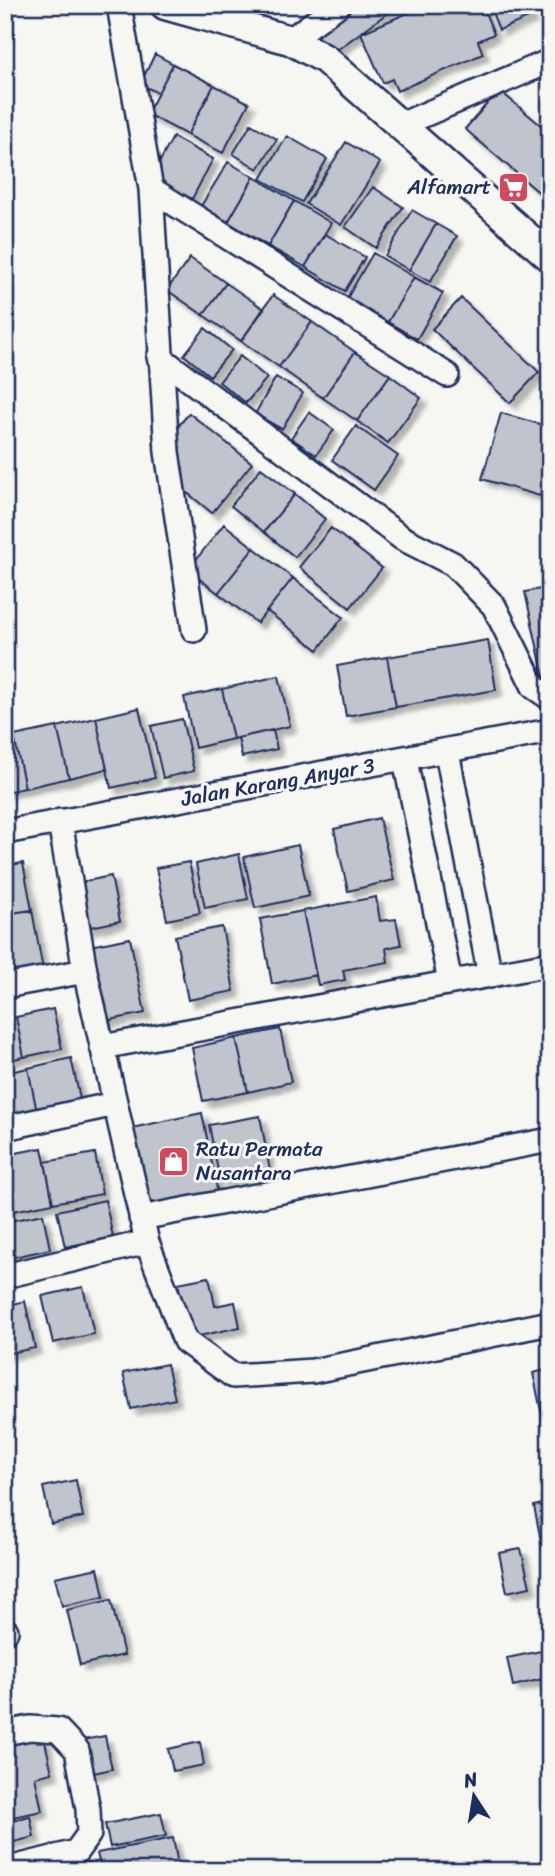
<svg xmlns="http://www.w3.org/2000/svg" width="555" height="1876" viewBox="0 0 555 1876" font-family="Sriracha,sans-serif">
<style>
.building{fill:#c0c4cd;stroke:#1b2f5e;stroke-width:2;filter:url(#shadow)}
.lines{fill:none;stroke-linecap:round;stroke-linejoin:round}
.minor-casing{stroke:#1b2f5e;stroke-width:28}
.tertiary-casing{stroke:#1b2f5e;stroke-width:33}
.minor{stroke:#f6f6f2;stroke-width:23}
.tertiary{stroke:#f6f6f2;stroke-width:28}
.labels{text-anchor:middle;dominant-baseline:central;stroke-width:6;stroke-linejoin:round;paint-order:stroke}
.poi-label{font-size:21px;fill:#1b2f5e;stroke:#f6f6f2;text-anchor:end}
.street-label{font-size:21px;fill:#1b2f5e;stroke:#f6f6f2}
</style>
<defs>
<filter id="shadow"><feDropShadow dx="6" dy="6" stdDeviation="2" flood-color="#0004"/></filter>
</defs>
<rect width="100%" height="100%" fill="#f6f6f2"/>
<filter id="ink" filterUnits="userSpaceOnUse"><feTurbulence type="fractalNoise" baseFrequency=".0143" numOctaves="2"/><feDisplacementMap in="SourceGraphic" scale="14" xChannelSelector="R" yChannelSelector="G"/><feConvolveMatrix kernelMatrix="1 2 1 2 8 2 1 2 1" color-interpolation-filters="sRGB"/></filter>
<g filter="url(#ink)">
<path class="building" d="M340,5H396L397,6L330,55L309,27Z
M426,5H482L494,34L478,41L483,54L397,91L392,79L383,83L361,33Z
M489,5H526L531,17L499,30Z
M155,54L173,64L158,93L140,84Z
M173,64L214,85L187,135L147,114Z
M214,85L249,103L223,153L187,135Z
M499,90L550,133V202L465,129Z
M251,124L277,139L258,169L233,154Z
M287,136L327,159L302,202L261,179Z
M173,137L213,159L192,199L151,178Z
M346,142L380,163L341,225L306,204Z
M228,162L254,177L228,222L201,206Z
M254,177L294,201L268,246L228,222Z
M373,187L403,207L376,248L345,227Z
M294,201L331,223L305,267L268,246Z
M412,210L436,224L409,270L385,256Z
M436,224L457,236L430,282L409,270Z
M325,234L365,257L345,291L305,267Z
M373,253L414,277L388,322L366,311L343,305Z
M190,258L226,283L203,315L167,290Z
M414,277L443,293L417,339L388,322Z
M226,283L264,309L241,341L203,315Z
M273,295L312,322L279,367L241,341Z
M461,298L539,372L510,403L432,329Z
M312,322L355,352L323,398L279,367Z
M205,328L232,350L210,376L184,355Z
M355,352L390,375L357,421L323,398Z
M240,356L267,378L246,403L219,382Z
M390,375L421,398L388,443L357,421Z
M276,377L303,393L282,429L255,414Z
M309,412L334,430L316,455L291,438Z
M189,413L252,463L212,513L173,481L183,468L172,459L180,448L168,439Z
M501,413L550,427V464L540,496L482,479Z
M356,426L398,456L374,490L332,460Z
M261,468L295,494L264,532L231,506Z
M295,494L325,519L295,557L264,532Z
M224,524L254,548L218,593L188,570Z
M331,528L382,568L350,608L299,567Z
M254,548L293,578L257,623L218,593Z
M293,578L343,617L318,650L267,611Z
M550,587V675L544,677L525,592Z
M488,640L496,690L396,707L387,657Z
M387,657L396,707L346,716L337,666Z
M279,676L290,726L233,739L222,689Z
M222,689L233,739L195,748L184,697Z
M139,708L155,778L111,788L96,718Z
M96,718L107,769L69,778L57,727Z
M182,719L194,771L163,778L151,726Z
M57,727L69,778L25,788L14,736Z
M273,730L277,749L242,757L238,738Z
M14,736L25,788L5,792V738Z
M379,818L394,880L348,891L334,829Z
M298,845L309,896L255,908L244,857Z
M239,854L248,899L205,908L196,864Z
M189,862L200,913L167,920L156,868Z
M23,863L32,910L5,914V866Z
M111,876L120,921L86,928L77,883Z
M376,897L380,921L396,919L401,945L386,948L388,962L343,970L345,980L318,985L303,911Z
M32,910L43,970L8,977L5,914Z
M303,911L316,975L272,984L260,919Z
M222,927L234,991L188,1000L175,936Z
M130,938L145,1013L100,1022L85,947Z
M53,1009L62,1049L24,1057L16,1017Z
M16,1017L24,1057L5,1061V1020Z
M280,1029L291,1082L248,1092L236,1038Z
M236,1038L248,1092L203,1101L192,1048Z
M71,1058L81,1103L37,1112L28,1068Z
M28,1068L37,1112L5,1119V1073Z
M202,1113L218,1194L145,1208L127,1129Z
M260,1116L270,1171L220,1181L209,1125Z
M42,1148L53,1203L13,1211L5,1155Z
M95,1153L102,1194L53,1203L45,1162Z
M5,1170L13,1211L5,1212Z
M105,1200L113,1237L65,1247L57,1211Z
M43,1214L50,1249L5,1259V1222Z
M209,1277L215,1306L235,1302L240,1327L190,1338L178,1283Z
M83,1287L94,1334L53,1343L42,1296Z
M25,1301L35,1348L5,1354V1306Z
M167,1364L175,1399L131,1409L123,1373Z
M550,1369V1444H548L533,1373Z
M76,1480L83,1517L51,1524L43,1487Z
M550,1502V1550L543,1551L534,1506Z
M521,1549L530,1587L507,1592L499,1553Z
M98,1568L104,1597L62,1606L55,1577Z
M111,1600L124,1655L80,1665L67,1610Z
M541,1651L547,1678L513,1686L507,1658Z
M105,1736L112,1769L89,1774L83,1740Z
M44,1737L52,1773L35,1777L42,1811L8,1818L5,1746Z
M200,1742L204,1765L173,1771L168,1749Z
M161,1813L166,1836L110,1847L105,1824Z
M30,1816L34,1837L6,1844L5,1852V1822Z
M173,1838L179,1871H101L97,1853Z
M90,1862L92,1871H48Z"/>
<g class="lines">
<defs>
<path id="minor" d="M119,5L151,189L167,452L194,630
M290,40L338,5
M398,126L550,61
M151,189L447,375
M159,357L402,538L453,564L494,606L534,687L550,698
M447,752L490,976
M405,760L450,982
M5,832L550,731
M5,986L85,971
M102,1047L550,964
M5,1128L115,1104
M141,1218L550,1140
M147,1242L185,1341L233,1376L313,1371L550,1323
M5,1276L147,1242L85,971L60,821
M5,1631H6
M5,1733L30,1728L58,1730L77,1750L88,1809L89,1834L76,1852L5,1870"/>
<path id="tertiary" d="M165,5L290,40L325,59L550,257"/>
</defs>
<use href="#minor" class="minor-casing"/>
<use href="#tertiary" class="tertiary-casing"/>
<use href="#minor" class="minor"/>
<use href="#tertiary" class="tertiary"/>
</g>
</g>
<defs>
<symbol id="supermarket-square" viewBox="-11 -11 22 22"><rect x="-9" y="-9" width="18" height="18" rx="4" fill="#d1495b" stroke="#f6f6f2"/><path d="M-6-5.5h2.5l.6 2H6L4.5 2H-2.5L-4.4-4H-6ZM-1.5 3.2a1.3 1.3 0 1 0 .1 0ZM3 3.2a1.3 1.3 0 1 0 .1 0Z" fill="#fff"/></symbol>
<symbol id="shop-square" viewBox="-11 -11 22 22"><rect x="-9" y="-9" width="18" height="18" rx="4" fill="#d1495b" stroke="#f6f6f2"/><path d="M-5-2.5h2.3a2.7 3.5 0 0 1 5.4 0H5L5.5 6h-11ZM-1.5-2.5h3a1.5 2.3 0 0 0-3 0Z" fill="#fff"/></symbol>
</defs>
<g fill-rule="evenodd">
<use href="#supermarket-square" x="496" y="170" width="35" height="35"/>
<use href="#shop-square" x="156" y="1144" width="35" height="35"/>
</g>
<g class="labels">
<g class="poi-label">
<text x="491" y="187">Alfamart</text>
<text x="196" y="1149" text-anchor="start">Ratu Permata<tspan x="196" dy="24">Nusantara</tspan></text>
</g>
<g class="street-label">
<text transform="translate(278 782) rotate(-10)">Jalan Karang Anyar 3</text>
</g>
</g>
<rect width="555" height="1876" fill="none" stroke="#f6f6f2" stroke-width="28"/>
<rect x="14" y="14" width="527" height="1848" fill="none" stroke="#1b2f5e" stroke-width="2.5" filter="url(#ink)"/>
<g transform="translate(474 1796) rotate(348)" stroke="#f6f6f2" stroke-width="5" paint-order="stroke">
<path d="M0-5L12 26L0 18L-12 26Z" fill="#1b2f5e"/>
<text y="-10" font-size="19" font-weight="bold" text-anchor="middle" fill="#1b2f5e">N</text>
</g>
</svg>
